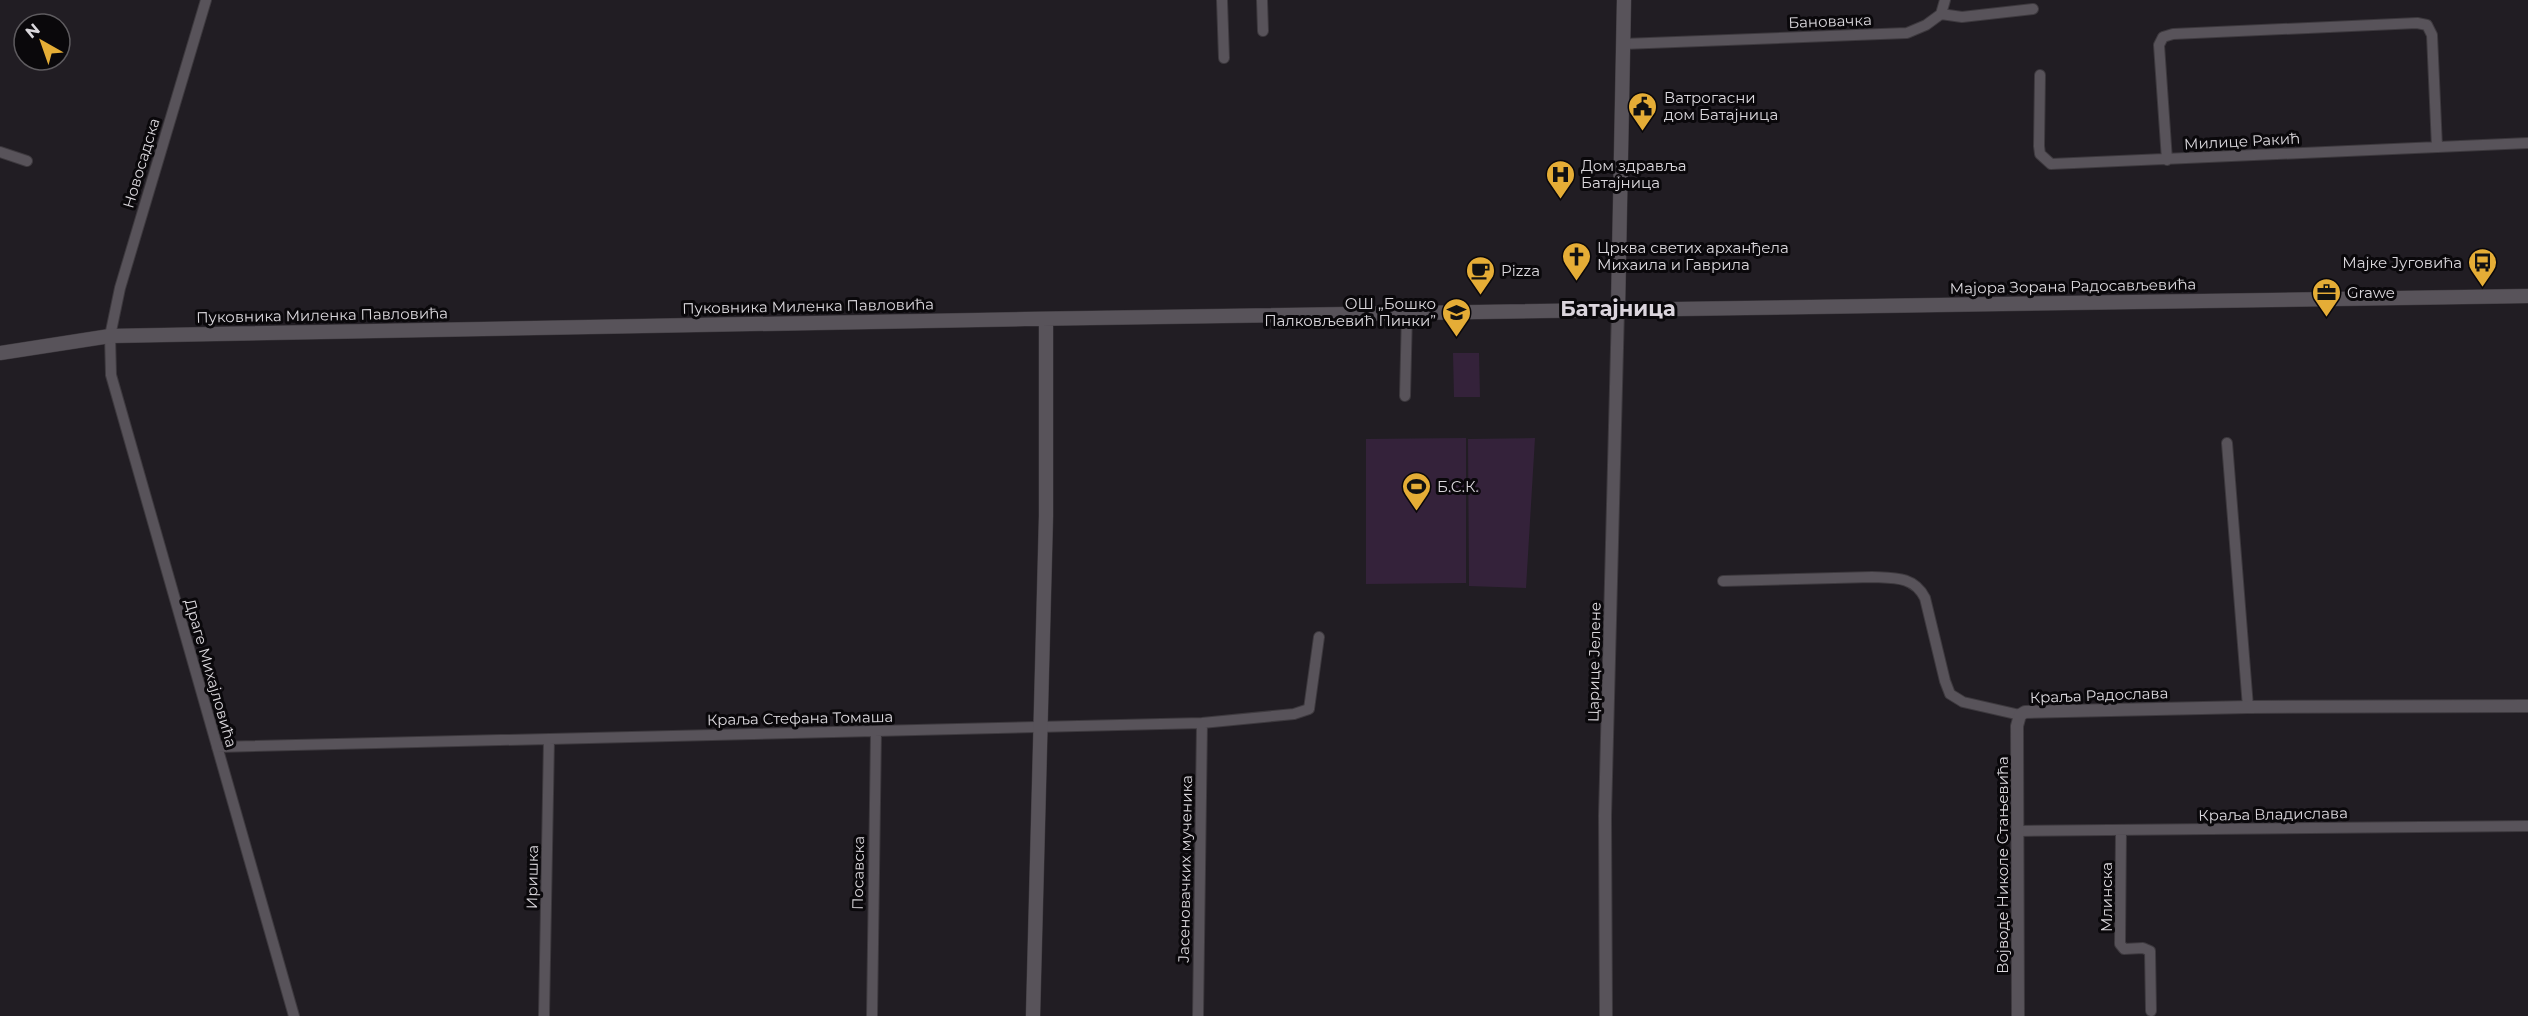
<svg xmlns="http://www.w3.org/2000/svg" width="2528" height="1016" viewBox="0 0 2528 1016" font-family="Montserrat,sans-serif">
<style>
.green{fill:#34223a}
.lines{fill:none;stroke-linecap:round;stroke-linejoin:round}
.minor-casing{stroke:#3d393e;stroke-width:12}
.tertiary-casing{stroke:#3d393e;stroke-width:14}
.secondary-casing{stroke:#3d393e;stroke-width:15}
.minor{stroke:#58535a;stroke-width:10}
.tertiary{stroke:#58535a;stroke-width:12}
.secondary{stroke:#58535a;stroke-width:14}
.labels{text-anchor:middle;dominant-baseline:central;stroke-width:6;stroke-linejoin:round;paint-order:stroke}
.street-label{font-size:15px;fill:#dbd8dd;stroke:#0a080b}
.poi-label{font-size:15px;fill:#dbd8dd;stroke:#0a080b;text-anchor:start}
.district-label{font-size:21px;font-weight:bold;fill:#dbd5dd;stroke:#0a080b}
</style>
<rect width="100%" height="100%" fill="#211d23"/>
<path class="green" d="M1453,353H1479L1480,397H1454Z
M1466,438V583L1366,584V439Z
M1535,438L1526,588L1469,586L1468,439Z"/>
<g class="lines">
<defs>
<path id="minor" d="M206,0L120,288L110,336L111,375L294,1016
M1222,0L1224,58
M1262,0L1263,31
M1941,14L1945,0
M1623,44L1907,33L1926,25L1941,14L1962,17L2033,9
M2040,75L2039,146L2040,154L2051,164L2528,143
M0,152L27,161
M2167,160L2159,45L2163,37L2173,34L2417,23L2427,25L2432,35L2437,147
M1405,396L1407,313
M2227,443L2248,707
M1723,581L1872,577C1894,578 1914,576 1925,598L1945,681L1950,694L1963,702L2020,715
M217,747L1202,723L1294,714L1309,709L1319,637
M2121,830L2120,944L2124,949L2143,948L2150,951L2151,1011
M2018,831L2528,826
M544,1016L549,739
M872,1016L876,731
M1198,1016L1202,723"/>
<path id="tertiary" d="M1606,1016L1605,816L1618,309
M2018,1016L2017,726L2020,715L2025,712L2248,707L2528,706"/>
<path id="secondary" d="M1618,309L1624,0
M0,353L110,336L1025,319L2528,296
M1033,1016L1046,516V319"/>
</defs>
<use href="#minor" class="minor-casing"/>
<use href="#tertiary" class="tertiary-casing"/>
<use href="#secondary" class="secondary-casing"/>
<use href="#minor" class="minor"/>
<use href="#tertiary" class="tertiary"/>
<use href="#secondary" class="secondary"/>
</g>
<defs>
<symbol id="civic-pin" viewBox="-11 -11 22 30"><path d="M0 17L-7.5 6A9.5 9.5 0 1 1 7.5 6Z" fill="#e5ad36" stroke="#0a080b"/><path d="M-.6-6.5H3V-4.5H.6V-3L4-1V1h2V6H-6V1h2V-1L-.6-3ZM-1.2 2.5V6h2.4V2.5Z" fill="#111"/></symbol>
<symbol id="hospital-pin" viewBox="-11 -11 22 30"><path d="M0 17L-7.5 6A9.5 9.5 0 1 1 7.5 6Z" fill="#e5ad36" stroke="#0a080b"/><path d="M-5-5h3v3.5h4V-5h3V5h-3V1.5h-4V5h-3Z" fill="#111"/></symbol>
<symbol id="church-pin" viewBox="-11 -11 22 30"><path d="M0 17L-7.5 6A9.5 9.5 0 1 1 7.5 6Z" fill="#e5ad36" stroke="#0a080b"/><path d="M-1.2-6h2.4v3.5h3.3v2.4h-3.3V6h-2.4V-.1h-3.3v-2.4h3.3Z" fill="#111"/></symbol>
<symbol id="bus-pin" viewBox="-11 -11 22 30"><path d="M0 17L-7.5 6A9.5 9.5 0 1 1 7.5 6Z" fill="#e5ad36" stroke="#0a080b"/><path d="M-5-6H5V4H4V6H2V4H-2V6H-4V4H-5ZM-3.5-4V0h7V-4ZM-3.5 1.2v1.5H-2V1.2ZM2 1.2v1.5H3.5V1.2Z" fill="#111"/></symbol>
<symbol id="cafe-pin" viewBox="-11 -11 22 30"><path d="M0 17L-7.5 6A9.5 9.5 0 1 1 7.5 6Z" fill="#e5ad36" stroke="#0a080b"/><path d="M-5.5-4.5H6V0H3Q3 3.5 0 3.5H-2.5Q-5.5 3.5-5.5 0ZM3-3.2v2h1.7v-2ZM-6 4.5H4V6H-6Z" fill="#111"/></symbol>
<symbol id="office-pin" viewBox="-11 -11 22 30"><path d="M0 17L-7.5 6A9.5 9.5 0 1 1 7.5 6Z" fill="#e5ad36" stroke="#0a080b"/><path d="M-6-3h4V-5.5h4V-3h4V5H-6ZM-1-4.5V-3h2v-1.5ZM-6 0V1H6V0Z" fill="#111"/></symbol>
<symbol id="school-pin" viewBox="-11 -11 22 30"><path d="M0 17L-7.5 6A9.5 9.5 0 1 1 7.5 6Z" fill="#e5ad36" stroke="#0a080b"/><path d="M0-5L7-2L0 1L-7-2ZM-4 1L0 2.5L4 1V4Q0 6-4 4Z" fill="#111"/></symbol>
<symbol id="stadium-pin" viewBox="-11 -11 22 30"><path d="M0 17L-7.5 6A9.5 9.5 0 1 1 7.5 6Z" fill="#e5ad36" stroke="#0a080b"/><path d="M0-5a6.5 5 0 1 0 0 10a6.5 5 0 1 0 0-10ZM-3.5-1.8h7v3.6h-7Z" fill="#111"/></symbol>
</defs>
<g fill-rule="evenodd">
<use href="#civic-pin" x="1626" y="90" width="33" height="45"/>
<use href="#hospital-pin" x="1544" y="158" width="33" height="45"/>
<use href="#church-pin" x="1560" y="240" width="33" height="45"/>
<use href="#bus-pin" x="2466" y="246" width="33" height="45"/>
<use href="#cafe-pin" x="1464" y="254" width="33" height="45"/>
<use href="#office-pin" x="2310" y="276" width="33" height="45"/>
<use href="#school-pin" x="1440" y="296" width="33" height="45"/>
<use href="#stadium-pin" x="1400" y="470" width="33" height="45"/>
</g>
<g class="labels">
<g class="street-label">
<text transform="translate(1830 21) rotate(-2)">Бановачка</text>
<text transform="translate(2242 141) rotate(-3)">Милице Ракић</text>
<text transform="translate(141 163) rotate(-73)">Новосадска</text>
<text transform="translate(2073 286) rotate(-1)">Мајора Зорана Радосављевића</text>
<text transform="translate(808 306) rotate(-1)">Пуковника Миленка Павловића</text>
<text transform="translate(322 315) rotate(-1)">Пуковника Миленка Павловића</text>
<text transform="translate(1594 662) rotate(-89)">Царице Јелене</text>
<text transform="translate(211 673) rotate(74)">Драге Михајловића</text>
<text transform="translate(2099 695) rotate(-2)">Краља Радослава</text>
<text transform="translate(800 718) rotate(-1)">Краља Стефана Томаша</text>
<text transform="translate(2273 814) rotate(-1)">Краља Владислава</text>
<text transform="translate(2002 865) rotate(-90)">Војводе Николе Стањевића</text>
<text transform="translate(1185 869) rotate(-89)">Јасеновачких мученика</text>
<text transform="translate(858 873) rotate(-89)">Посавска</text>
<text transform="translate(532 877) rotate(-89)">Иришка</text>
<text transform="translate(2106 897) rotate(-90)">Млинска</text>
</g>
<g class="poi-label">
<text x="1664" y="97">Ватрогасни<tspan x="1664" dy="17">дом Батајница</tspan></text>
<text x="1581" y="165">Дом здравља<tspan x="1581" dy="17">Батајница</tspan></text>
<text x="1597" y="247">Црква светих арханђела<tspan x="1597" dy="17">Михаила и Гаврила</tspan></text>
<text x="2462" y="262" text-anchor="end">Мајке Југовића</text>
<text x="1501" y="270">Pizza</text>
<text x="2347" y="292">Grawe</text>
<text x="1436" y="303" text-anchor="end">ОШ „Бошко<tspan x="1436" dy="17">Палковљевић Пинки”</tspan></text>
<text x="1437" y="486">Б.С.К.</text>
</g>
<g class="district-label">
<text x="1618" y="308">Батајница</text>
</g>
</g>
<g transform="translate(42 42) rotate(320)"><circle r="28" fill="#0a080b" stroke="#5e5b5f" stroke-width="1.5"/>
<path d="M0-4.5L10 22L0 15L-10 22Z" fill="#e5ad36"/>
<text y="-9" font-size="16" font-weight="bold" text-anchor="middle" fill="#dbd8dd">N</text>
</g>
</svg>
